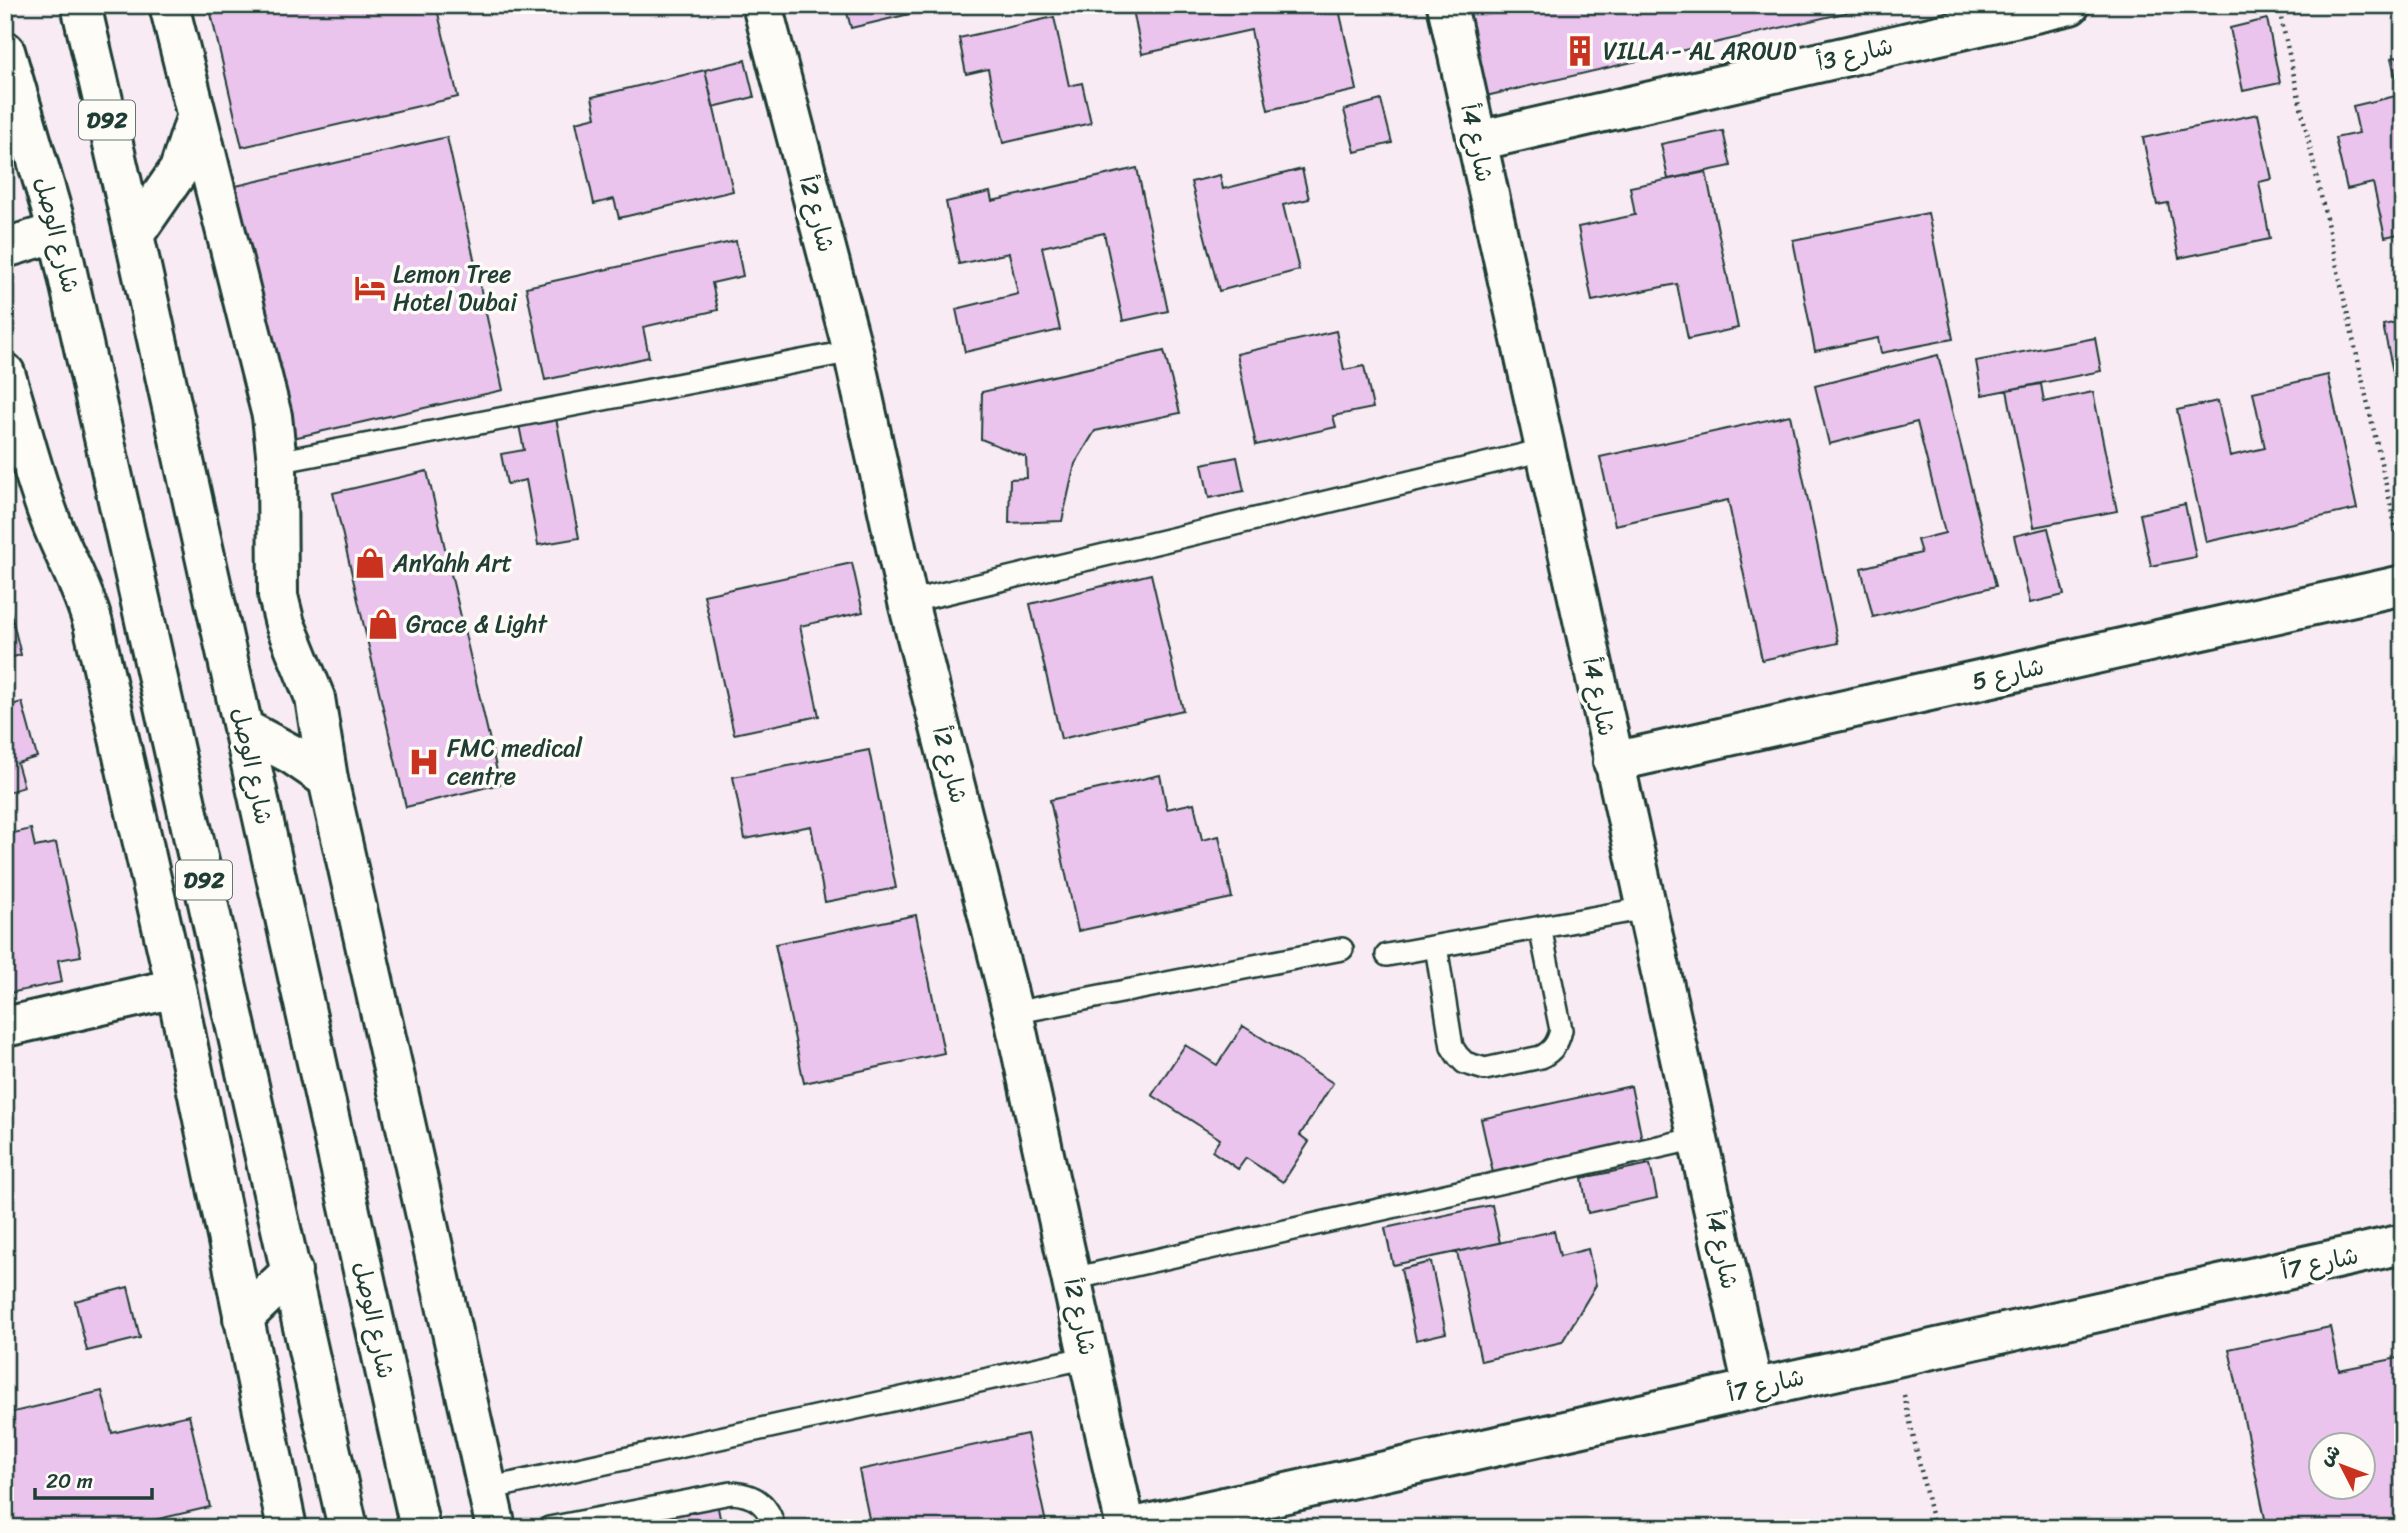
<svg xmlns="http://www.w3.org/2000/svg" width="2408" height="1533" viewBox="0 0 2408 1533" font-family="Sriracha,'Playpen Sans Arabic',sans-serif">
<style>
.building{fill:#ebc4ee;stroke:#1f3d34;stroke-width:2;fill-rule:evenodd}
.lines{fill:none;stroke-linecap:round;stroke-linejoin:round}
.service-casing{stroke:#1f3d34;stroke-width:26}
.minor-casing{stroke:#1f3d34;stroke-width:44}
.primary-casing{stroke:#1f3d34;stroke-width:44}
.path{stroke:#1f3d34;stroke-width:4.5;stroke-dasharray:2 5;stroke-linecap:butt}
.service{stroke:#fdfcf7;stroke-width:21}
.minor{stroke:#fdfcf7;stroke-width:38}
.primary{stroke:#fdfcf7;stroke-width:38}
.labels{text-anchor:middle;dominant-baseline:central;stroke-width:7;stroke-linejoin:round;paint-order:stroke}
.shield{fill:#fdfcf7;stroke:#62766e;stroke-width:2}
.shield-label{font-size:23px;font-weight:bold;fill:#1f3d34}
.poi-label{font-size:24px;fill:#1f3d34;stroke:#fdfcf7;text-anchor:start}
.street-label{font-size:24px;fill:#1f3d34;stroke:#fdfcf7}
</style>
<rect width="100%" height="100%" fill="#f8ebf4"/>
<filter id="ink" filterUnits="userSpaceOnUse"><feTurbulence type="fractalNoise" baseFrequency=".0143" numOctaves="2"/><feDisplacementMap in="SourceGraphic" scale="14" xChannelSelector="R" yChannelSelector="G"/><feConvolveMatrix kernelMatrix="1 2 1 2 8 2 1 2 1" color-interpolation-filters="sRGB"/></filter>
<g filter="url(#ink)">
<path class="building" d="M209,5H436L458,97L242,147Z
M845,5H947L851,28Z
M1132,5H1338L1357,90L1268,110L1251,30L1142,54Z
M1466,5H1879L1486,96Z
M1054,17L1069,86L1082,83L1091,123L1003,143L988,69L966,74L959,38Z
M2267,19L2280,83L2243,91L2230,28Z
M2403,55V233L2385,237L2373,183L2347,189L2335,138L2359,133L2353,106L2400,95L2391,58Z
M745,60L754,97L713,107L705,70Z
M705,70L733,191L619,218L614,199L594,204L576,122L596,117L592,97Z
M1381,100L1392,143L1355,152L1344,110Z
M2258,114L2272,179L2259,182L2270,239L2179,258L2168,203L2157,205L2143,138Z
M1723,131L1731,166L1668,179L1661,144Z
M447,137L503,390L293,438L236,186Z
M1137,168L1168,311L1123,321L1104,233L1042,247L1060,330L965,352L956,309L1018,294L1009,253L959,264L946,202L990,192L992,201Z
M1302,169L1309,199L1283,205L1299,270L1219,291L1191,182L1220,175L1223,189Z
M1706,172L1738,328L1688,339L1677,284L1592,301L1578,227L1635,215L1630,187Z
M1928,213L1953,339L1881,353L1878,338L1815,351L1793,240Z
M736,241L743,276L712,283L718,310L643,327L649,357L545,380L526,287Z
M2403,321V419L2383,325Z
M1336,331L1344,370L1364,366L1373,408L1333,416L1336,427L1256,445L1237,354Z
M2095,338L2101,371L1982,395L1976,361Z
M1164,351L1180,413L1095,431L1075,464L1062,521L1009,523L1010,479L1027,478L1026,457L981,439L982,392Z
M1938,355L1996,586L1873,617L1861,568L1921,553L1917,540L1945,533L1917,422L1829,444L1815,386Z
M2328,375L2357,509L2206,542L2177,410L2218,401L2230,456L2265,448L2253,392Z
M2041,384L2044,402L2093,392L2117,511L2034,527L2007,390Z
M1790,415L1838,643L1762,660L1728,500L1615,525L1600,457Z
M556,418L579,538L538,545L526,480L507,484L501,454L524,450L519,425Z
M1237,457L1244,491L1209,498L1202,464Z
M427,471L500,784L406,807L333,493Z
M2185,504L2196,557L2151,566L2140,514Z
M2048,528L2064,595L2030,603L2014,536Z
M852,563L863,612L800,626L819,716L734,734L704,595Z
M1151,574L1183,710L1061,739L1030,604Z
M5,589L21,655L5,659Z
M22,702L37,757L17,763L24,787L5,793V707Z
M869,750L896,888L825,902L811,826L745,839L733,777Z
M1160,775L1167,809L1194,803L1202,840L1219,836L1232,898L1078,931L1050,800Z
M31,829L35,847L56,843L81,956L58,960L62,982L5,994V835Z
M916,915L944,1053L804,1083L775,944Z
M1243,1026L1333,1083L1300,1135L1309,1142L1283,1182L1246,1158L1238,1169L1212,1151L1220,1139L1152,1095L1185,1045L1217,1065Z
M1631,1086L1642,1140L1493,1173L1481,1119Z
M1650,1164L1657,1198L1588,1213L1582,1178Z
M1492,1205L1500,1243L1393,1265L1385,1228Z
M1554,1231L1560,1256L1588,1249L1596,1285L1562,1342L1481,1361L1457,1252Z
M1431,1262L1446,1333L1416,1340L1401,1269Z
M128,1287L140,1338L87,1351L75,1301Z
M2330,1327L2339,1370L2403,1357V1519L2380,1524L2381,1528H2267L2229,1349ZM2320,1446H2362V1488H2320Z
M102,1391L112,1433L189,1415L210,1507L133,1525L134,1528H5V1414Z
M1027,1434L1047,1528H871L859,1470Z
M716,1498L722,1528H574Z"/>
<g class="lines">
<defs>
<path id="service" d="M277,462L853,351
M908,602L1544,450
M1436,946L1452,1047L1458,1056L1465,1063L1485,1069L1541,1057C1553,1051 1558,1043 1561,1030L1540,927
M1387,955L1647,908
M1013,1013L1342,949
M1072,1279L1698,1138
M487,1489L1089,1357
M549,1528L731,1493C755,1494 769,1505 774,1528"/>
<path id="minor" d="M169,5L272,416L277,462L278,596L285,624L315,698L328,779L496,1528
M762,5L853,351L908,602L1013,1013L1126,1528
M1447,5L1753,1388
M1477,141L2070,5
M5,373C20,421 32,472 50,519C63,554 83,587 93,624L176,988L287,1528
M1613,762L2403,585
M5,1027L176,988
M1130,1528L2403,1244"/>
<path id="primary" d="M81,5L134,235L420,1528
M5,51L58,232L348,1528
M134,235L179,170L196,118
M5,248L58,232
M244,729L293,755L328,779
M243,1318L292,1271"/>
</defs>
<use href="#service" class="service-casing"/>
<use href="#minor" class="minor-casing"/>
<use href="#primary" class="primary-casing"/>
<path class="path" d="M2278,5L2400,547
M1904,1395L1934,1528"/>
<use href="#service" class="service"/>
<use href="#minor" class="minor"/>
<use href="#primary" class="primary"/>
</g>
</g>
<defs>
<symbol id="building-bare" viewBox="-9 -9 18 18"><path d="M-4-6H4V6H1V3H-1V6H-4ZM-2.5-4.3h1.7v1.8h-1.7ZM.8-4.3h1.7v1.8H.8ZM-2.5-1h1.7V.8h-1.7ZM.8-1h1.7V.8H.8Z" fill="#c8321e" stroke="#fdfcf7" stroke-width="2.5" paint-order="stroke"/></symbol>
<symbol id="hotel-bare" viewBox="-9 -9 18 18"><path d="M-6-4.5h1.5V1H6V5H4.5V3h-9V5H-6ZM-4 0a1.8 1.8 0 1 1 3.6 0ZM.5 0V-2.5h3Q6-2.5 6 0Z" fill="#c8321e" stroke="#fdfcf7" stroke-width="2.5" paint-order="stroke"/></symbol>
<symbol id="shop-bare" viewBox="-9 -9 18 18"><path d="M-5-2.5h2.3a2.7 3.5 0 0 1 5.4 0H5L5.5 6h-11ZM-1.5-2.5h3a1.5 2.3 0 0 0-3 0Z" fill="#c8321e" stroke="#fdfcf7" stroke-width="2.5" paint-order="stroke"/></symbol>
<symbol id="hospital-bare" viewBox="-9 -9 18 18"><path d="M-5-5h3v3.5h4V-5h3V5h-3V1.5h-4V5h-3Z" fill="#c8321e" stroke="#fdfcf7" stroke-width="2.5" paint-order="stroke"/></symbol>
</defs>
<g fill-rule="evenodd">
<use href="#building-bare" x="1558" y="29" width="44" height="44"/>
<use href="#hotel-bare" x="348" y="266" width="44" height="44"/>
<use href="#shop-bare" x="348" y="541" width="44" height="44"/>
<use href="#shop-bare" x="361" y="602" width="44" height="44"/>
<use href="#hospital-bare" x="402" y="740" width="44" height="44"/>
</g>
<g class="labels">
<g class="shield">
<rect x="79" y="100.5" width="56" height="39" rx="5"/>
<rect x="176" y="860.5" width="56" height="39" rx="5"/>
</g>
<g class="shield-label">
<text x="107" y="120">D92</text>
<text x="204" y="880">D92</text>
</g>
<g class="poi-label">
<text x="1603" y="51">VILLA - AL AROUD</text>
<text x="393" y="274">Lemon Tree<tspan x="393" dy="28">Hotel Dubai</tspan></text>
<text x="393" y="563">AnYahh Art</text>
<text x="406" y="624">Grace &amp; Light</text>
<text x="447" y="748">FMC medical<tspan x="447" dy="28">centre</tspan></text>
</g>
<g class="street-label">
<text transform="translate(1855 54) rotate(-13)">شارع 3أ</text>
<text transform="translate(1477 143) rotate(78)">شارع 4أ</text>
<text transform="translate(817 214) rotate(75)">شارع 2أ</text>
<text transform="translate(57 235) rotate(76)">شارع الوصل</text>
<text transform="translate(2008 674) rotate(-13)">شارع 5</text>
<text transform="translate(1599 697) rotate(78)">شارع 4أ</text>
<text transform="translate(950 765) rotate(76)">شارع 2أ</text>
<text transform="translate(252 766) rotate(78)">شارع الوصل</text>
<text transform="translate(1722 1250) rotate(78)">شارع 4أ</text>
<text transform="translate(2320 1263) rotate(-12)">شارع 7أ</text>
<text transform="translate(1080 1317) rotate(78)">شارع 2أ</text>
<text transform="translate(374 1320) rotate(78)">شارع الوصل</text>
<text transform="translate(1766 1385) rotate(-13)">شارع 7أ</text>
</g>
</g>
<rect width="2408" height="1533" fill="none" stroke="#fdfcf7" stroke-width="28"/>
<rect x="14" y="14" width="2380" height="1505" fill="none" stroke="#1f3d34" stroke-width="2.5" filter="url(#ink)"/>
<g transform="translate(2342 1466) rotate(312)"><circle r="33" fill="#fdfcf7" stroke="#a4b0a9" stroke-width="2"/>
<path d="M0-5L12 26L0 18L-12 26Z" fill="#c8321e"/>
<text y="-10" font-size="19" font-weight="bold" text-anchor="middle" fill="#1f3d34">ش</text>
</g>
<path d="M35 1488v10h117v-10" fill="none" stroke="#1f3d34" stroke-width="3.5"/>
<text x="46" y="1488" font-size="21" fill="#1f3d34" stroke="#fdfcf7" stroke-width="5" paint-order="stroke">20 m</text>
</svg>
